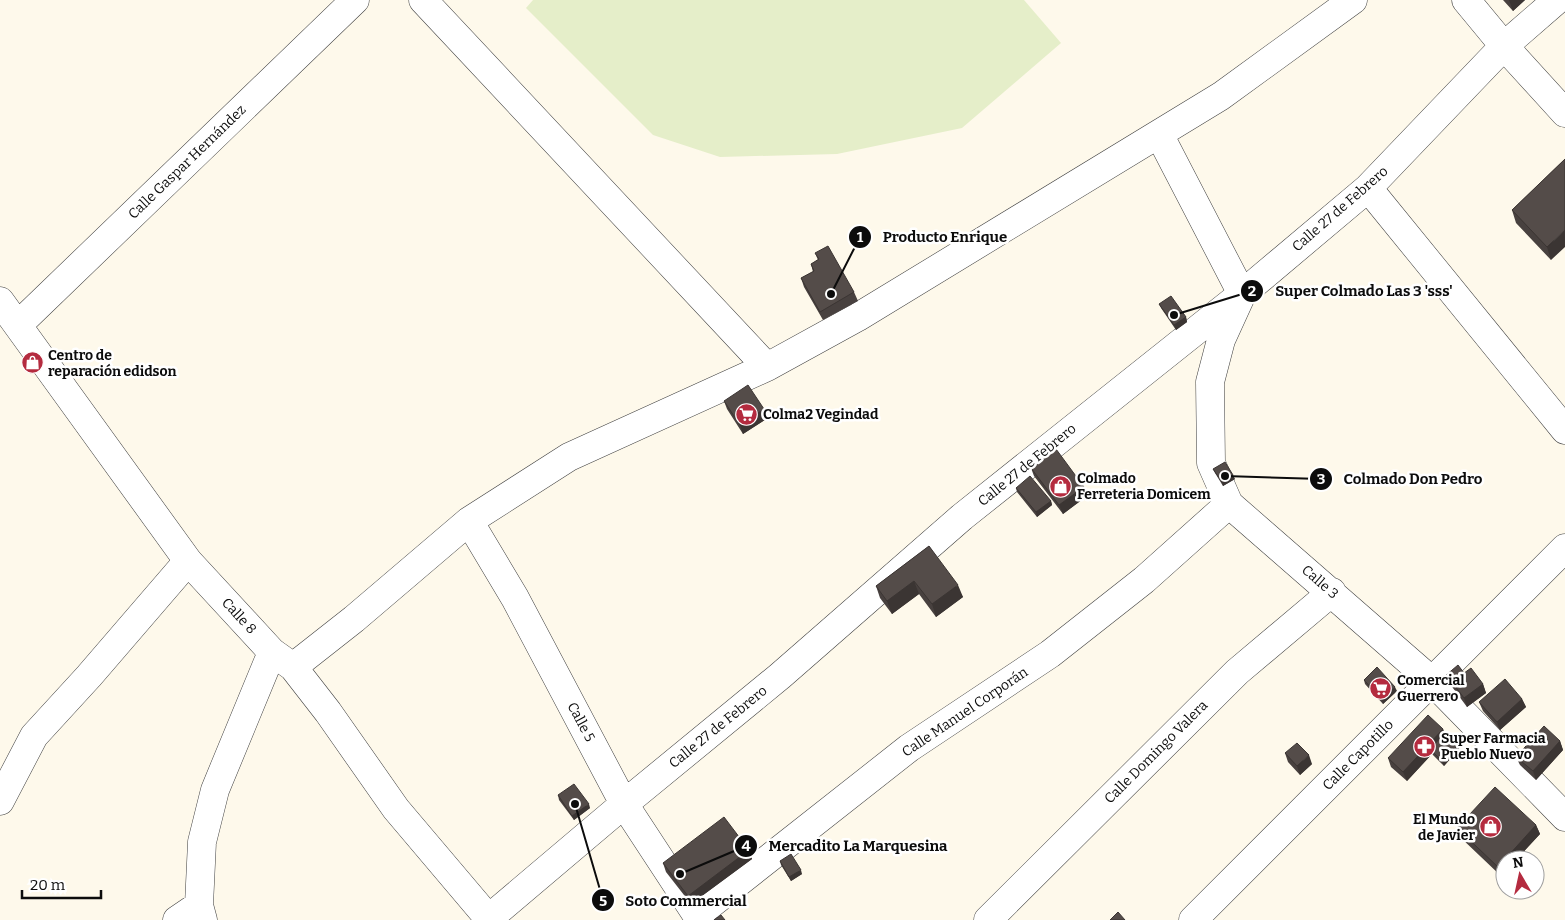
<svg xmlns="http://www.w3.org/2000/svg" width="1565" height="920" viewBox="0 0 1565 920" font-family="Bitter,serif">
<style>
.pitch{fill:#e5eec9}
.lines{fill:none;stroke-linecap:round;stroke-linejoin:round}
.street-casing{stroke:#3f3f3f;stroke-width:29}
.street{stroke:#fff;stroke-width:28}
.wall{fill:#48413f}
.shaded-wall{fill:#3b3533}
.building{fill:#544c49;stroke:#3b3533}
.labels{text-anchor:middle;dominant-baseline:central;stroke-width:5;stroke-linejoin:round;paint-order:stroke}
.street-label{font-size:14px;fill:#0c0c0c;stroke:#fff}
.poi-label{font-size:14px;font-weight:bold;fill:#0c0c0c;stroke:#fff;text-anchor:start}
.leader{fill:none;stroke:#0c0c0c;stroke-width:2}
.callout-dot{fill:#0c0c0c;stroke:#fff;stroke-width:2}
.mark-label{font-size:15px;text-anchor:middle;font-weight:bold;fill:#fff}
.callout-label{font-size:15px;text-anchor:middle;font-weight:bold;fill:#0c0c0c;stroke:#fff;stroke-width:5;stroke-linejoin:round;paint-order:stroke}
</style>
<rect width="100%" height="100%" fill="#fef9eb"/>
<path class="pitch" d="M533,0H1024L1061,43L962,128L837,154L720,157L653,135L526,8Z"/>
<g class="lines">
<defs>
<path id="street" d="M423,0L767,367
M1466,0L1504,46L1565,113
M1159,134L1242,294L1221,340L1210,382L1211,463L1229,504L1432,681L1565,817
M1368,188L1565,430
M0,301L188,561L272,652L293,667L328,712L396,809L490,920
M18,325L355,0
M469,521L515,598L624,804L700,920
M293,667L354,619L469,521L569,457L767,367L858,317L1221,96L1353,0
M0,801L34,736L89,676L188,561
M697,915L909,748L1050,654L1144,580L1229,504
M177,920L199,905
M203,920L199,905L202,842L215,790L272,652
M487,920L624,804L780,676L962,517L1242,294L1368,188L1504,46L1557,0
M988,920L1237,672L1332,592
M1193,920L1565,548"/>
</defs>
<use href="#street" class="street-casing"/>
<use href="#street" class="street"/>
</g>
<path class="wall" d="M1503,0H1525L1513,11Z
M1565,159L1551,260L1516,223L1512,210Z
M815,253L854,292L858,301L823,320L804,287L801,278L813,272L811,264L818,260Z
M1159,304L1186,317L1187,322L1176,330L1161,308Z
M724,401L764,409L768,418L743,434L727,409Z
M1031,468L1087,496L1063,514L1034,476Z
M1213,469L1235,479L1223,486L1215,473Z
M1016,488L1051,501L1052,505L1037,517L1017,492Z
M929,546L963,597L936,617L919,594L892,614L880,598L876,586Z
M1464,673L1483,684L1486,693L1467,707L1447,680L1445,676Z
M1364,680L1397,691L1383,704L1365,684Z
M1522,699L1526,707L1500,730L1483,711L1479,702Z
M1443,729L1445,733L1458,745L1459,749L1444,766L1432,754L1407,781L1391,767L1388,758Z
M1560,741L1563,750L1536,780L1520,765L1516,757Z
M1285,753L1312,764L1300,775L1288,762Z
M558,795L590,808L574,820L559,800Z
M1536,825L1540,834L1501,876L1460,837L1457,828Z
M749,850L752,859L691,904L666,872L663,863Z
M780,861L802,874L791,881L781,865Z"/>
<path class="shaded-wall" d="M1509,0H1525L1513,11Z
M1565,230V247L1551,260L1547,247Z
M1186,317L1187,322L1176,330L1174,325Z
M764,409L768,418L743,434L740,425Z
M1233,475L1235,479L1223,486L1222,482Z
M1084,487L1087,496L1063,514L1059,505Z
M1051,501L1052,505L1037,517L1036,512Z
M914,581L919,594L892,614L887,601Z
M958,585L963,597L936,617L932,604Z
M1483,684L1486,693L1467,707L1464,698Z
M1395,687L1397,691L1383,704L1382,699Z
M1522,699L1526,707L1500,730L1497,722Z
M1443,729L1446,737L1430,749L1432,754L1407,781L1403,772Z
M1560,741L1563,750L1536,780L1533,771Z
M1458,745L1459,749L1444,766L1442,761Z
M1309,755L1312,764L1300,775L1297,766Z
M589,804L590,808L574,820L572,816Z
M1536,825L1540,834L1516,860H1505V872L1501,876L1498,867Z
M749,850L752,859L691,904L688,896Z
M801,870L802,874L791,881L789,877Z"/>
<path class="building" d="M1565,159V230L1547,247L1512,210Z
M828,246L854,292L820,312L801,278L814,271L811,264L819,259L815,253Z
M1171,296L1186,317L1174,325L1159,304Z
M748,385L764,409L740,425L724,401Z
M1056,449L1084,487L1059,505L1031,468Z
M1225,462L1233,475L1222,482L1213,469Z
M1030,476L1051,501L1036,512L1016,488Z
M929,546L958,585L932,604L914,581L887,601L876,586Z
M1458,665L1464,673L1452,682L1453,686L1445,676Z
M1377,667L1395,687L1382,699L1364,680Z
M1471,668L1483,684L1464,698L1452,682Z
M1505,679L1522,699L1497,722L1479,702Z
M1428,715L1443,729L1403,772L1388,758Z
M1544,726L1560,741L1533,771L1516,757Z
M1445,733L1458,745L1442,761L1430,749Z
M1297,743L1309,755L1297,766L1285,753Z
M574,784L589,804L572,816L558,795Z
M1495,787L1536,825L1498,867L1457,828Z
M724,817L749,850L688,896L663,863Z
M791,854L801,870L789,877L780,861Z
M1118,912L1125,920H1110Z
M721,915L725,920H714Z"/>
<defs>
<symbol id="shop-disc" viewBox="-11 -11 22 22"><circle r="9.5" fill="#b42b3f" stroke="#fff"/><path d="M-5-2.5h2.3a2.7 3.5 0 0 1 5.4 0H5L5.5 6h-11ZM-1.5-2.5h3a1.5 2.3 0 0 0-3 0Z" fill="#fff"/></symbol>
<symbol id="supermarket-disc" viewBox="-11 -11 22 22"><circle r="9.5" fill="#b42b3f" stroke="#fff"/><path d="M-6-5.5h2.5l.6 2H6L4.5 2H-2.5L-4.4-4H-6ZM-1.5 3.2a1.3 1.3 0 1 0 .1 0ZM3 3.2a1.3 1.3 0 1 0 .1 0Z" fill="#fff"/></symbol>
<symbol id="pharmacy-disc" viewBox="-11 -11 22 22"><circle r="9.5" fill="#b42b3f" stroke="#fff"/><path d="M-2-6h4v4h4v4h-4v4h-4v-4h-4v-4h4Z" fill="#fff"/></symbol>
</defs>
<g fill-rule="evenodd">
<use href="#shop-disc" x="20" y="350" width="25" height="25"/>
<use href="#supermarket-disc" x="734" y="402" width="25" height="25"/>
<use href="#shop-disc" x="1048" y="474" width="25" height="25"/>
<use href="#supermarket-disc" x="1368" y="676" width="25" height="25"/>
<use href="#pharmacy-disc" x="1412" y="734" width="25" height="25"/>
<use href="#shop-disc" x="1478" y="814" width="25" height="25"/>
</g>
<g class="labels">
<g class="street-label">
<text transform="translate(187 162) rotate(-44)">Calle Gaspar Hernández</text>
<text transform="translate(1340 209) rotate(-41)">Calle 27 de Febrero</text>
<text transform="translate(1027 465) rotate(-39)">Calle 27 de Febrero</text>
<text transform="translate(1320 582) rotate(41)">Calle 3</text>
<text transform="translate(239 616) rotate(47)">Calle 8</text>
<text transform="translate(965 712) rotate(-34)">Calle Manuel Corporán</text>
<text transform="translate(581 722) rotate(62)">Calle 5</text>
<text transform="translate(718 727) rotate(-39)">Calle 27 de Febrero</text>
<text transform="translate(1156 752) rotate(-45)">Calle Domingo Valera</text>
<text transform="translate(1358 755) rotate(-45)">Calle Capotillo</text>
</g>
<g class="poi-label">
<text x="48" y="355">Centro de<tspan x="48" dy="16">reparación edidson</tspan></text>
<text x="763" y="414">Colma2 Vegindad</text>
<text x="1077" y="478">Colmado<tspan x="1077" dy="16">Ferreteria Domicem</tspan></text>
<text x="1397" y="680">Comercial<tspan x="1397" dy="16">Guerrero</tspan></text>
<text x="1441" y="738">Super Farmacia<tspan x="1441" dy="16">Pueblo Nuevo</tspan></text>
<text x="1475" y="819" text-anchor="end">El Mundo<tspan x="1475" dy="16">de Javier</tspan></text>
</g>
</g>
<path class="leader" d="M831 294L860 237M1174 315L1252 291M1225 476L1321 479M680 874L746 846M575 804L603 900"/>
<g class="callout-dot">
<circle cx="831" cy="294" r="5"/>
<circle cx="1174" cy="315" r="5"/>
<circle cx="1225" cy="476" r="5"/>
<circle cx="680" cy="874" r="5"/>
<circle cx="575" cy="804" r="5"/>
<circle cx="860" cy="237" r="12"/>
<circle cx="1252" cy="291" r="12"/>
<circle cx="1321" cy="479" r="12"/>
<circle cx="746" cy="846" r="12"/>
<circle cx="603" cy="900" r="12"/>
</g>
<g class="mark-label">
<text x="860" y="242">1</text>
<text x="1252" y="296">2</text>
<text x="1321" y="484">3</text>
<text x="746" y="851">4</text>
<text x="603" y="906">5</text>
</g>
<g class="callout-label">
<text x="945" y="242">Producto Enrique</text>
<text x="1364" y="296">Super Colmado Las 3 'sss'</text>
<text x="1413" y="484">Colmado Don Pedro</text>
<text x="858" y="851">Mercadito La Marquesina</text>
<text x="686" y="906">Soto Commercial</text>
</g>
<g transform="translate(1520 875) rotate(351)"><circle r="24" fill="#ffffff" stroke="#9e9e9e"/>
<path d="M0-4L9 19L0 12L-9 19Z" fill="#b42b3f"/>
<text y="-8" font-size="14" font-weight="bold" text-anchor="middle" fill="#0c0c0c">N</text>
</g>
<path d="M22 890v8h79v-8" fill="none" stroke="#0c0c0c" stroke-width="2.5"/>
<text x="30" y="890" font-size="15" fill="#0c0c0c" stroke="#ffffff" stroke-width="4" paint-order="stroke">20 m</text>
</svg>
